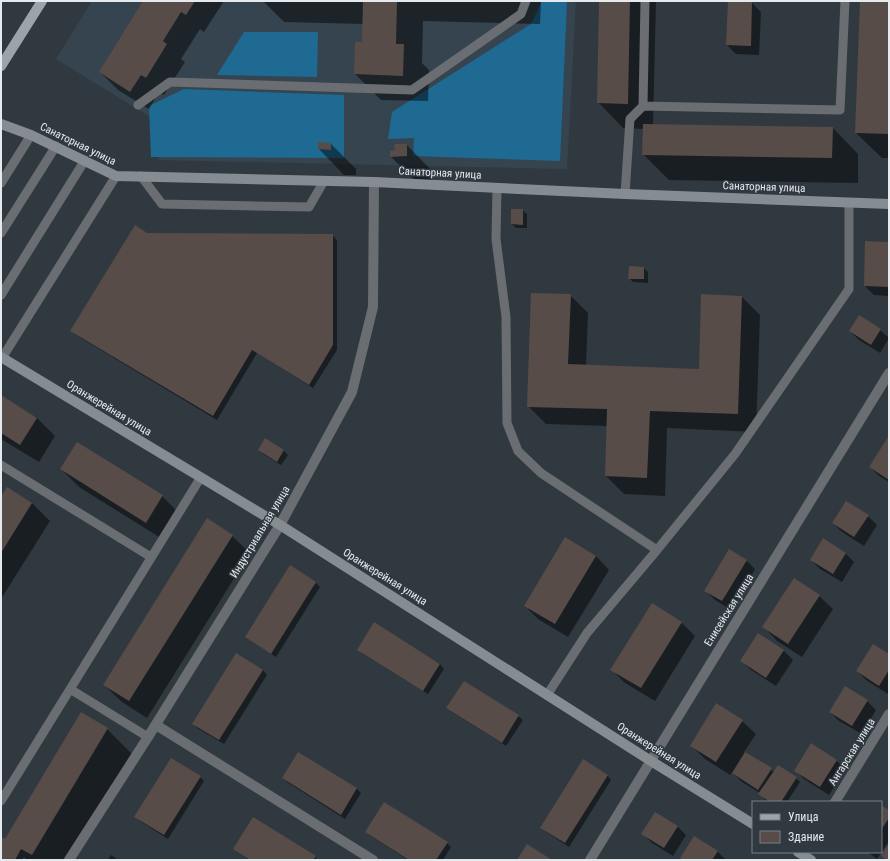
<svg xmlns="http://www.w3.org/2000/svg" width="890" height="861" viewBox="0 0 890 861" font-family="'Roboto Condensed',sans-serif">
<style>
.built{fill:#36444f}
.forest{fill:#1e6a93}
.shadow{fill:#0007}
.building{fill:#574c47}
.lines{fill:none;stroke-linecap:round;stroke-linejoin:round}
.service{stroke:#6a6e72;stroke-width:9}
.minor{stroke:#6a6e72;stroke-width:10}
.secondary{stroke:#858d92;stroke-width:10}
.primary{stroke:#9aa4aa;stroke-width:10}
.labels{text-anchor:middle;dominant-baseline:central;stroke-width:3;stroke-linejoin:round;paint-order:stroke}
.street-label{font-size:11px;fill:#e4eaee;stroke:#303940}
</style>
<rect width="100%" height="100%" fill="#303940"/>
<path class="built" d="M92,1H576L567,169L159,160L155,120L56,59Z"/>
<path class="forest" d="M542,1H567L560,161L413,156L414,138L388,139L392,112L531,24Z
M244,32H318L317,77L217,75Z
M184,89L344,95V158L151,157L149,106Z"/>
<path class="shadow" d="M145,1H224L204,32L200,29L181,59L185,62L164,95L159,92L149,109L118,90L100,72Z
M263,1H541L540,24L423,21L422,63L429,70L428,101L381,100L355,74L363,43V24L284,22Z
M600,1H656L653,125L833,128L858,154V183L669,180L643,154L644,129L623,128L598,102Z
M861,1H889V158H882L856,133Z
M752,3L761,12L759,55L736,54L727,45Z
M331,144L356,169V175H344L319,149Z
M407,145L432,171V182H417L391,157Z
M522,210L527,214V228H516L512,224Z
M146,234L332,235L337,240V350L313,388L257,353L217,420L76,335L72,331Z
M889,243V296L874,295L865,286Z
M644,268L648,272V283L633,282L629,278Z
M570,295L588,313L586,366L700,370L742,297L760,315L756,432L667,428L665,496L624,494L606,476L607,426L546,424L528,406Z
M880,330L889,338L880,353L859,340L850,331Z
M1,396L37,418L55,436L39,462L1,439Z
M889,440V482L879,476L870,467Z
M259,450H283L288,455L281,465L263,454Z
M61,469L162,496L180,514L164,540L79,487Z
M1,498L32,503L50,521L1,599Z
M868,516L877,525L864,546L842,532L833,523Z
M232,536L250,553L147,718L122,702L104,685Z
M845,553L854,562L842,582L820,569L811,560Z
M596,556L609,570L568,637L538,619L525,606Z
M746,560L755,569L731,610L715,600L706,591Z
M316,583L320,587L276,657L251,641L246,637Z
M819,596L833,609L802,657L777,641L764,627Z
M682,623L695,636L655,701L625,683L612,670Z
M375,624L440,664L444,669L428,694L363,654L359,650Z
M784,651L793,660L776,686L751,670L742,661Z
M889,655V693L888,694L866,680L857,671Z
M263,670L267,675L224,744L197,728L193,723Z
M464,682L518,716L523,720L506,746L452,712L448,708Z
M845,688L867,701L876,710L862,734L839,721L830,712Z
M742,721L756,734L744,752L774,772L796,778L800,782L787,802H769L764,799L760,793L742,782L732,772L730,775L705,759L691,745Z
M107,729L133,755L69,860H27L24,857L22,860H1V838L9,843Z
M299,753L357,789L361,793L345,819L287,782L283,778Z
M836,760L845,769L829,795L804,779L795,770Z
M607,775L611,780L569,847L546,832L541,828Z
M200,777L204,781L168,839L140,821L136,817Z
M881,806L889,811V841L877,859L867,852H881Z
M677,826L686,835L673,856L652,843L643,834Z
M366,832L447,843L451,847L443,860H408L371,836Z
M234,849L315,857L318,860H249Z
M717,851L726,860H683Z
M111,855L118,860H108Z"/>
<path class="building" d="M143,1H195L186,15L181,12L163,41L167,44L146,78L141,75L130,92L99,72Z
M363,1H397L396,44H404L403,76L354,74L355,42H362Z
M599,1H630L628,104L597,103Z
M728,1L752,2L751,46L726,45Z
M860,1H889V134L855,133Z
M643,124L833,127L832,158L642,155Z
M318,142L331,143V150L318,149Z
M394,144H407V156L390,157V151L395,150Z
M511,209H523V225L511,224Z
M135,225L147,233L333,234V345L309,385L252,350L213,416L70,331Z
M865,241L889,242V287L864,286Z
M629,266L644,267V279H628Z
M531,293L571,294L568,364L699,369L701,294L742,296L738,414L650,411L647,478L605,476L607,409L527,407Z
M859,315L881,329L871,345L849,331Z
M1,395L37,418L20,445L1,433Z
M888,437L889,438V480L869,467Z
M265,438L284,450L277,462L258,450Z
M77,442L163,495L146,523L60,469Z
M7,487L32,503L1,553V496Z
M846,501L869,515L854,537L832,523Z
M207,518L233,535L129,701L103,685Z
M565,537L596,556L555,624L524,606Z
M823,538L846,553L833,574L810,560Z
M729,549L747,560L722,601L704,591Z
M290,565L316,582L271,654L245,637Z
M794,578L820,595L788,644L762,627Z
M652,603L682,622L641,688L610,670Z
M374,622L440,664L423,691L357,650Z
M758,633L784,650L766,678L740,661Z
M873,644L889,654V670L879,686L856,671Z
M236,653L263,670L219,740L192,724Z
M464,681L519,715L502,743L446,708Z
M845,686L868,700L852,726L829,712Z
M716,703L743,720L716,762L690,746Z
M81,712L108,728L32,855L21,849L15,860H1V837L5,839Z
M811,743L837,760L820,787L794,771Z
M298,752L357,788L341,815L282,778Z
M745,752L772,768L758,790L732,773Z
M171,758L201,776L164,835L134,817Z
M583,759L608,775L565,843L540,828Z
M778,765L797,777L781,802H770L758,794Z
M384,802L448,842L436,860H409L365,832Z
M881,805L889,810V818L881,830Z
M655,812L678,826L664,848L641,834Z
M253,817L316,856L313,860H250L233,849Z
M694,836L718,851L712,860H683L680,858Z
M889,843V860H887L881,856Z
M527,844L552,860H517Z"/>
<g class="lines">
<path class="service" d="M645,1L643,106L840,110L845,1
M138,105L170,82L412,90L521,14L526,1
M141,176L162,204L309,207L324,181
M1,183L31,135
M497,188L496,239L506,317L507,423L518,451L541,473L657,550L735,454L849,289V203
M625,194L630,119L643,106
M1,233L56,146
M1,295L85,160
M2,358L116,176
M1,465L151,557
M70,689L148,737
M547,695L587,633L657,550
M1,801L201,477"/>
<path class="minor" d="M156,725L373,860
M835,802L889,714
M69,860L148,737L280,525L352,392L373,307L374,182
M590,860L889,373"/>
<path class="secondary" d="M1,124L31,135L116,176L374,182L625,194L889,204
M1,357L280,525L651,761L753,824
M798,852L811,860"/>
<path class="primary" d="M1,66L42,1"/>
</g>
<g class="labels">
<g class="street-label">
<text transform="translate(78 144) rotate(26)">Санаторная улица</text>
<text transform="translate(440 173) rotate(3)">Санаторная улица</text>
<text transform="translate(764 187) rotate(2)">Санаторная улица</text>
<text transform="translate(109 408) rotate(31)">Оранжерейная улица</text>
<text transform="translate(260 532) rotate(-59)">Индустриальная улица</text>
<text transform="translate(385 577) rotate(32)">Оранжерейная улица</text>
<text transform="translate(729 610) rotate(-58)">Енисейская улица</text>
<text transform="translate(659 751) rotate(32)">Оранжерейная улица</text>
<text transform="translate(852 752) rotate(-58)">Ангарская улица</text>
</g>
</g>
<rect width="890" height="861" fill="none" stroke="#e4eaee" stroke-width="4"/>
<rect x="752" y="801" width="130" height="52" fill="#303940" stroke="#788086"/>
<rect x="760" y="814" width="20" height="6" fill="#9aa4aa" stroke="#788086"/>
<text x="788" y="821" font-size="12" fill="#e4eaee">Улица</text>
<rect x="760" y="831" width="20" height="12" fill="#574c47" stroke="#788086"/>
<text x="788" y="841" font-size="12" fill="#e4eaee">Здание</text>
</svg>
